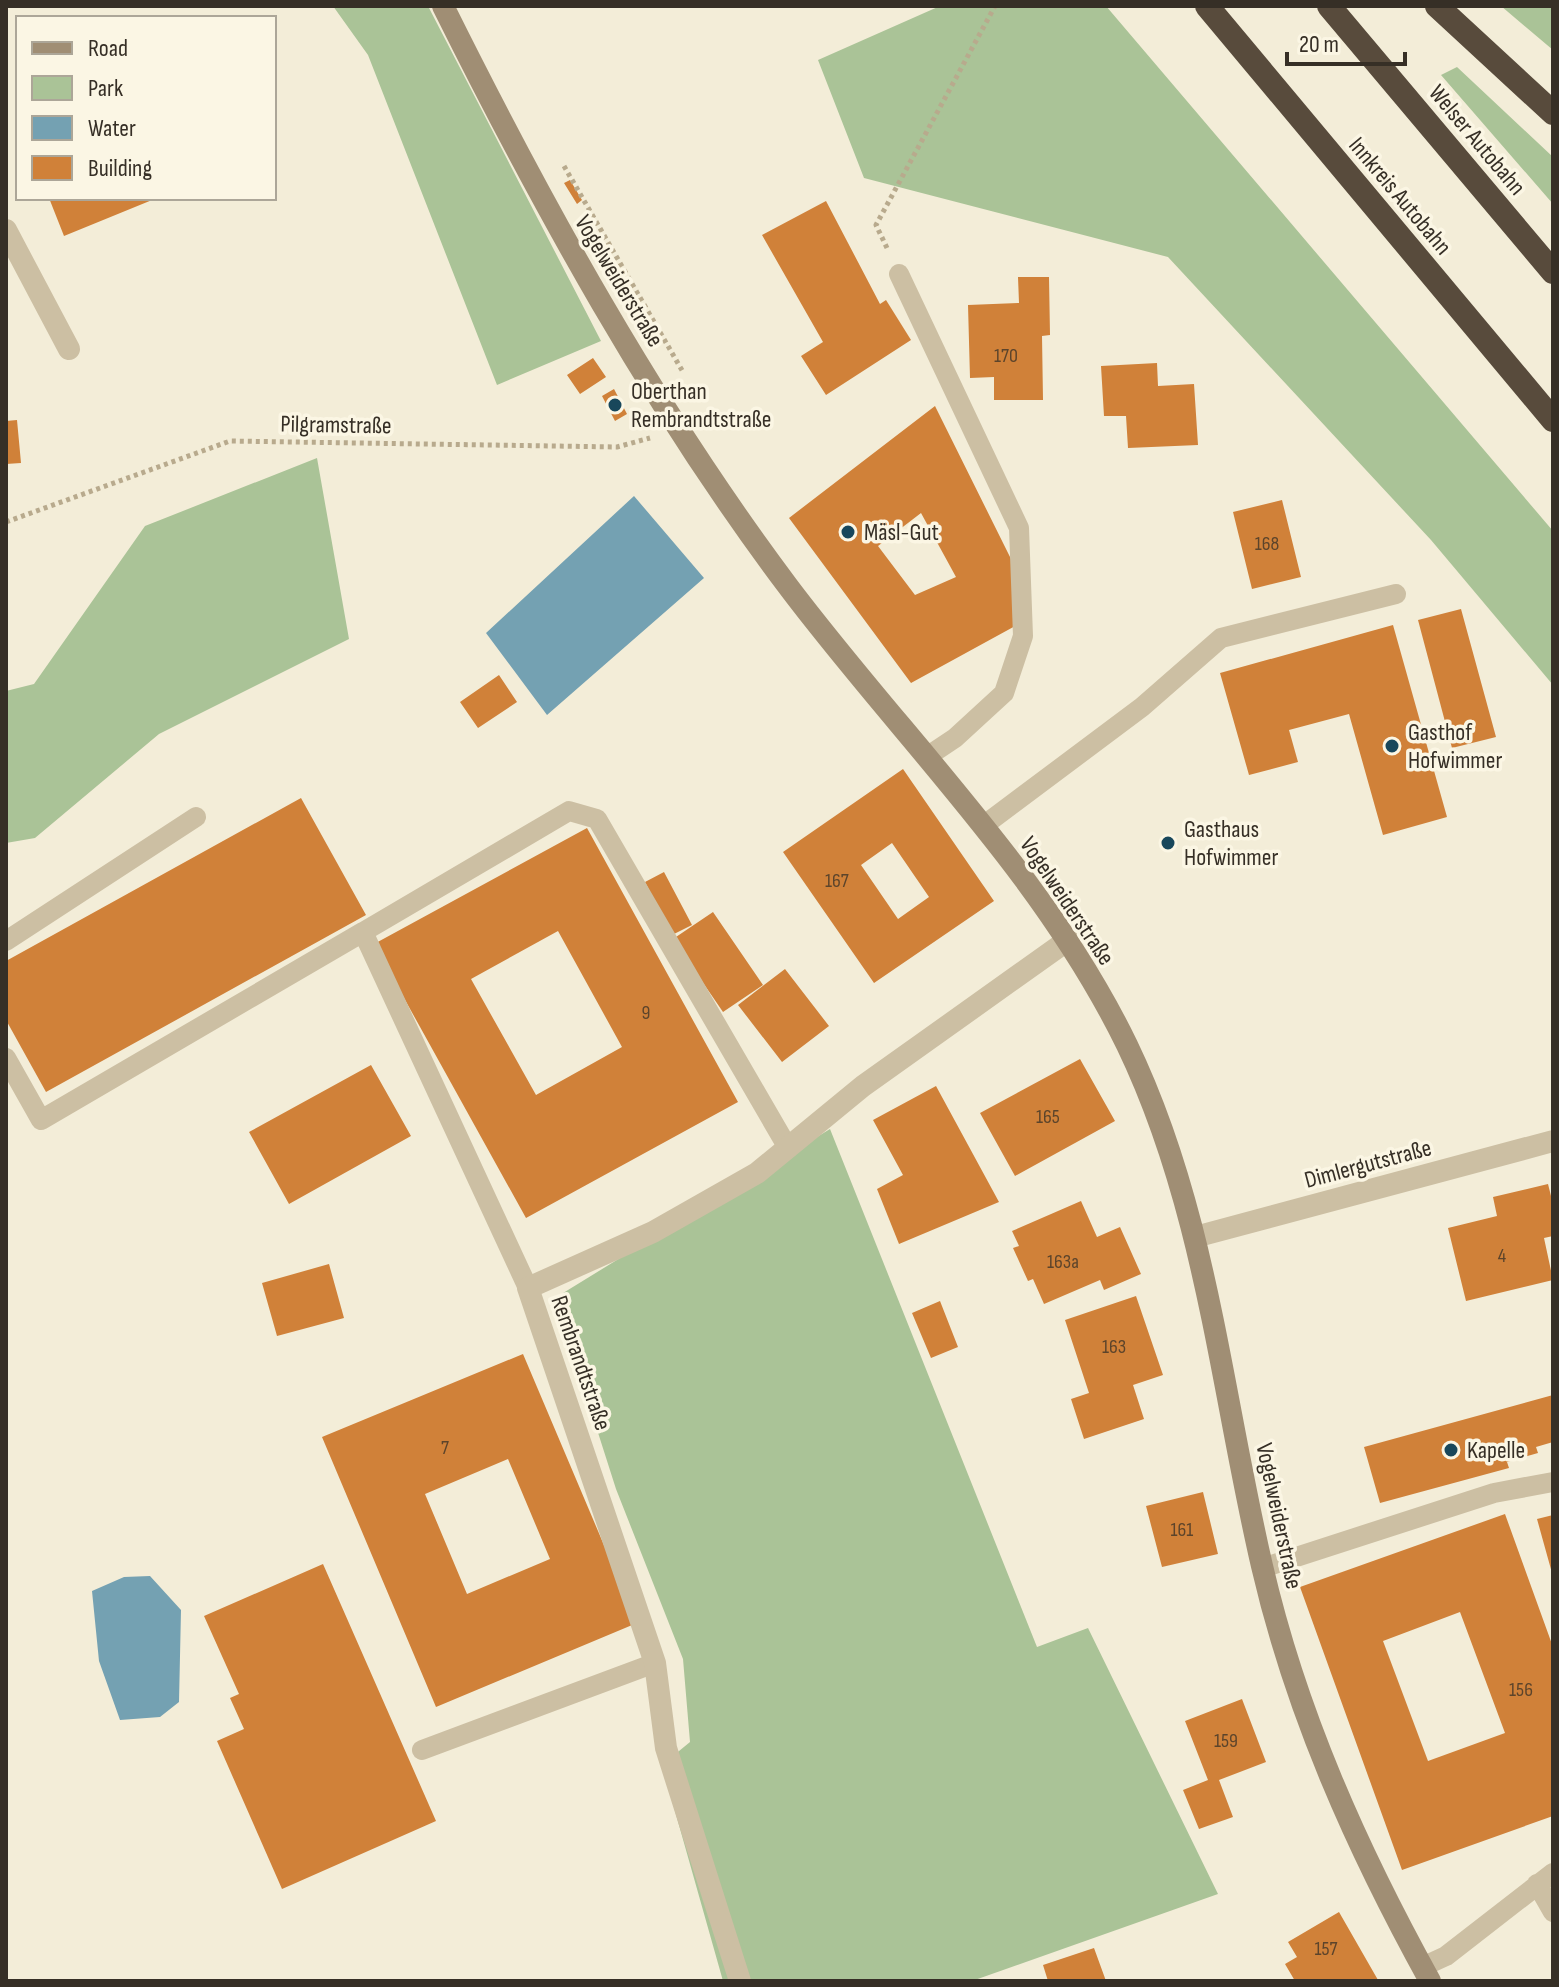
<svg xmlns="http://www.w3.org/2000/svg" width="1559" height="1987" viewBox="0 0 1559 1987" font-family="'Sofia Sans Condensed',sans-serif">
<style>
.green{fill:#aac397}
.water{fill:#74a1b2}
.building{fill:#d08139;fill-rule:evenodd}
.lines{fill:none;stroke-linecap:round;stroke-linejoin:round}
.path{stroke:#b8aa8d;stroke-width:5;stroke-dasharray:4 4;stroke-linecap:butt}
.service{stroke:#ccbfa3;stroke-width:20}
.minor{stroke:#ccbfa3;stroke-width:22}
.secondary{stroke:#a08e74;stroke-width:22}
.motorway{stroke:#584b3c;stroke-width:24}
.poi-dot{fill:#18475b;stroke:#fbf6e4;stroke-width:3}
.labels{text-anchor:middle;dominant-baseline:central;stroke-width:7;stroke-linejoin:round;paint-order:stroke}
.number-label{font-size:20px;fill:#5c442b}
.street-label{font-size:24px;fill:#362f26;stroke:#fbf6e4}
.poi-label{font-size:24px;fill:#362f26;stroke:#fbf6e4;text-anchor:start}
</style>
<rect width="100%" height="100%" fill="#f3edd8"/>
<path class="green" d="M333,6H428L601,341L497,385L368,55Z
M940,6H1106L1553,531V685L1431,540L1168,257L864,178L818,60Z
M1501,6H1553V50Z
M1457,67L1553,157V204L1441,75Z
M317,458L349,639L159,734L35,838L6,843V691L34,684L145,526Z
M830,1129L1037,1647L1088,1628L1218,1894L972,1981H723L662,1765L690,1742L683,1659L616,1489L555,1298Z"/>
<path class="water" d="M634,496L704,578L547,715L486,633Z
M150,1576L181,1610L179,1702L160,1717L120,1720L99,1661L92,1591L124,1577Z"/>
<path class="building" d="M570,180L582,200L577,204L564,183Z
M49,198H157L64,236Z
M826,201L880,304L886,300L911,340L826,395L801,356L823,342L762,235Z
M1018,277H1049L1050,335L1042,336L1043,400H994V377L970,378L968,305L1019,303Z
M593,358L606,377L580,394L567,375Z
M1157,363L1158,386L1194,384L1198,445L1128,448L1126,416H1104L1101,366Z
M614,389L627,414L615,421L602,396Z
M935,406L1012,561L1017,625L911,683L789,518ZM921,513L956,577L915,595L878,546Z
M17,420L21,463L6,464V421Z
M1282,500L1301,577L1252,589L1233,512Z
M1461,609L1496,737L1452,748L1418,620Z
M1393,625L1447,817L1383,835L1349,714L1289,730L1298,762L1249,775L1220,673Z
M499,675L517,702L478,728L460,702Z
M903,769L994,901L874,983L783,852ZM892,843L929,897L898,919L861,865Z
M301,798L366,915L46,1092L6,1020V961Z
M587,828L738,1102L526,1218L374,944ZM558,931L622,1047L536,1095L471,979Z
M664,872L692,925L672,935L645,882Z
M713,912L763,985L723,1012L673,939Z
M785,969L829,1026L782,1062L738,1005Z
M1080,1059L1115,1121L1015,1176L980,1113Z
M371,1065L411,1136L289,1204L249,1132Z
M936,1086L999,1202L899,1244L877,1189L903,1175L873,1120Z
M1548,1184L1553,1204V1236L1544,1238L1553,1280L1466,1301L1448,1228L1497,1216L1493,1197Z
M1081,1201L1097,1237L1120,1227L1141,1274L1104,1290L1100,1280L1044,1304L1033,1279L1028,1281L1013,1248L1019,1246L1012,1231Z
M329,1264L344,1318L277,1336L262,1283Z
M1136,1296L1163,1375L1133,1385L1144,1419L1084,1439L1071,1399L1089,1393L1065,1320Z
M940,1301L958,1347L931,1358L912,1313Z
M523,1354L637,1623L436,1707L322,1437ZM508,1459L550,1559L467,1594L425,1494Z
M1553,1395V1442L1536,1447L1538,1453L1507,1462L1509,1468L1380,1503L1364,1447Z
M1203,1492L1218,1554L1162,1567L1146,1506Z
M1505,1514L1553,1647V1816L1402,1870L1300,1587ZM1460,1612L1505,1733L1428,1761L1383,1641Z
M1553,1515V1573H1552L1537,1519Z
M323,1564L436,1821L282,1889L217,1741L244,1729L230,1698L239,1694L204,1616Z
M1242,1699L1266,1762L1219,1780L1233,1817L1199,1829L1183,1790L1208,1780L1185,1721Z
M1339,1912L1378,1980L1295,1981L1285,1964L1297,1957L1288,1942Z
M1094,1948L1106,1981H1048L1043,1965Z"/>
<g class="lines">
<path class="path" d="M564,166L683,372
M887,248L876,225L995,6
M6,522L230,441L617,447L650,438"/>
<path class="service" d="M899,274L1019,528L1023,636L1004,693L955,738L928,756
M983,826L1142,707L1221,638L1396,594
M363,932L569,811L597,819L788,1148
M6,941L196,817
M6,1058L41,1120L363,932L528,1288
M1262,1568L1494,1493L1553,1482
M422,1750L655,1663
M1537,1884L1553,1912
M1422,1967L1446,1956L1553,1873"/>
<path class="minor" d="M6,230L69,349
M1195,1237L1553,1141
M740,1981L666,1748L655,1663L528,1288L653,1232L757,1173L863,1086L1068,940"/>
<path class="secondary" d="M443,6C543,207 652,405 787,585C901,737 1043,872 1127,1045C1206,1209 1221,1390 1262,1566C1296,1713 1357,1849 1430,1981"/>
<path class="motorway" d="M1207,6L1553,420
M1329,6L1553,272
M1437,6L1553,113"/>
</g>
<g class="poi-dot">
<circle cx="615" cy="405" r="8"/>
<circle cx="848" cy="532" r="8"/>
<circle cx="1392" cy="746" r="8"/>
<circle cx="1168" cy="843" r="8"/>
<circle cx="1451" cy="1450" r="8"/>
</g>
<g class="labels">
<g class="number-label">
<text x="1006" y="356">170</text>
<text x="1267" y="544">168</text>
<text x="837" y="881">167</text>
<text x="646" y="1013">9</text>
<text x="1048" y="1117">165</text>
<text x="1502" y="1256">4</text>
<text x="1063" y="1262">163a</text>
<text x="1114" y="1347">163</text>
<text x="445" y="1448">7</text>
<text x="1182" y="1530">161</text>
<text x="1521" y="1690">156</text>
<text x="1226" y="1741">159</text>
<text x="1326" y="1949">157</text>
</g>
<g class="street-label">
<text transform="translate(1477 140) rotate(50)">Welser Autobahn</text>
<text transform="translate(1400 196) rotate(50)">Innkreis Autobahn</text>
<text transform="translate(619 281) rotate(59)">Vogelweiderstraße</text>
<text transform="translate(336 425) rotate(1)">Pilgramstraße</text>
<text transform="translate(1067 901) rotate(56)">Vogelweiderstraße</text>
<text transform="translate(1368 1164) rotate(-15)">Dimlergutstraße</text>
<text transform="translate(581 1363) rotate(71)">Rembrandtstraße</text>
<text transform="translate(1279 1516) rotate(78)">Vogelweiderstraße</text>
</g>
<g class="poi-label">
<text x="631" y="391">Oberthan<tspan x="631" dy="28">Rembrandtstraße</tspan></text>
<text x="864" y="532">Mäsl-Gut</text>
<text x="1408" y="732">Gasthof<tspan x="1408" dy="28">Hofwimmer</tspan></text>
<text x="1184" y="829">Gasthaus<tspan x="1184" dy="28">Hofwimmer</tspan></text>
<text x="1467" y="1450">Kapelle</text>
</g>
</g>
<rect width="1559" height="1987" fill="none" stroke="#362f26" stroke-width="16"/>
<rect x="16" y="16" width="260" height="184" fill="#fbf6e4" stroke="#aca698" stroke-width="2"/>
<rect x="32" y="42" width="40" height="12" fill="#a08e74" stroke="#aca698" stroke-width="2"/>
<text x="88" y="56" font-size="24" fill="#362f26">Road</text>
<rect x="32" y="76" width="40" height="24" fill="#aac397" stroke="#aca698" stroke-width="2"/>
<text x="88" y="96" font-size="24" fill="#362f26">Park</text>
<rect x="32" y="116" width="40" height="24" fill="#74a1b2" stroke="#aca698" stroke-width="2"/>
<text x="88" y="136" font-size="24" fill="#362f26">Water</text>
<rect x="32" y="156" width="40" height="24" fill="#d08139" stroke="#aca698" stroke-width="2"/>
<text x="88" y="176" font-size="24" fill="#362f26">Building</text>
<path d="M1287 52v12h118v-12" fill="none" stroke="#362f26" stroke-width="4"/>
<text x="1299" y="52" font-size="24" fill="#362f26" stroke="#fbf6e4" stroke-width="6" paint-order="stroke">20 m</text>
</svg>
